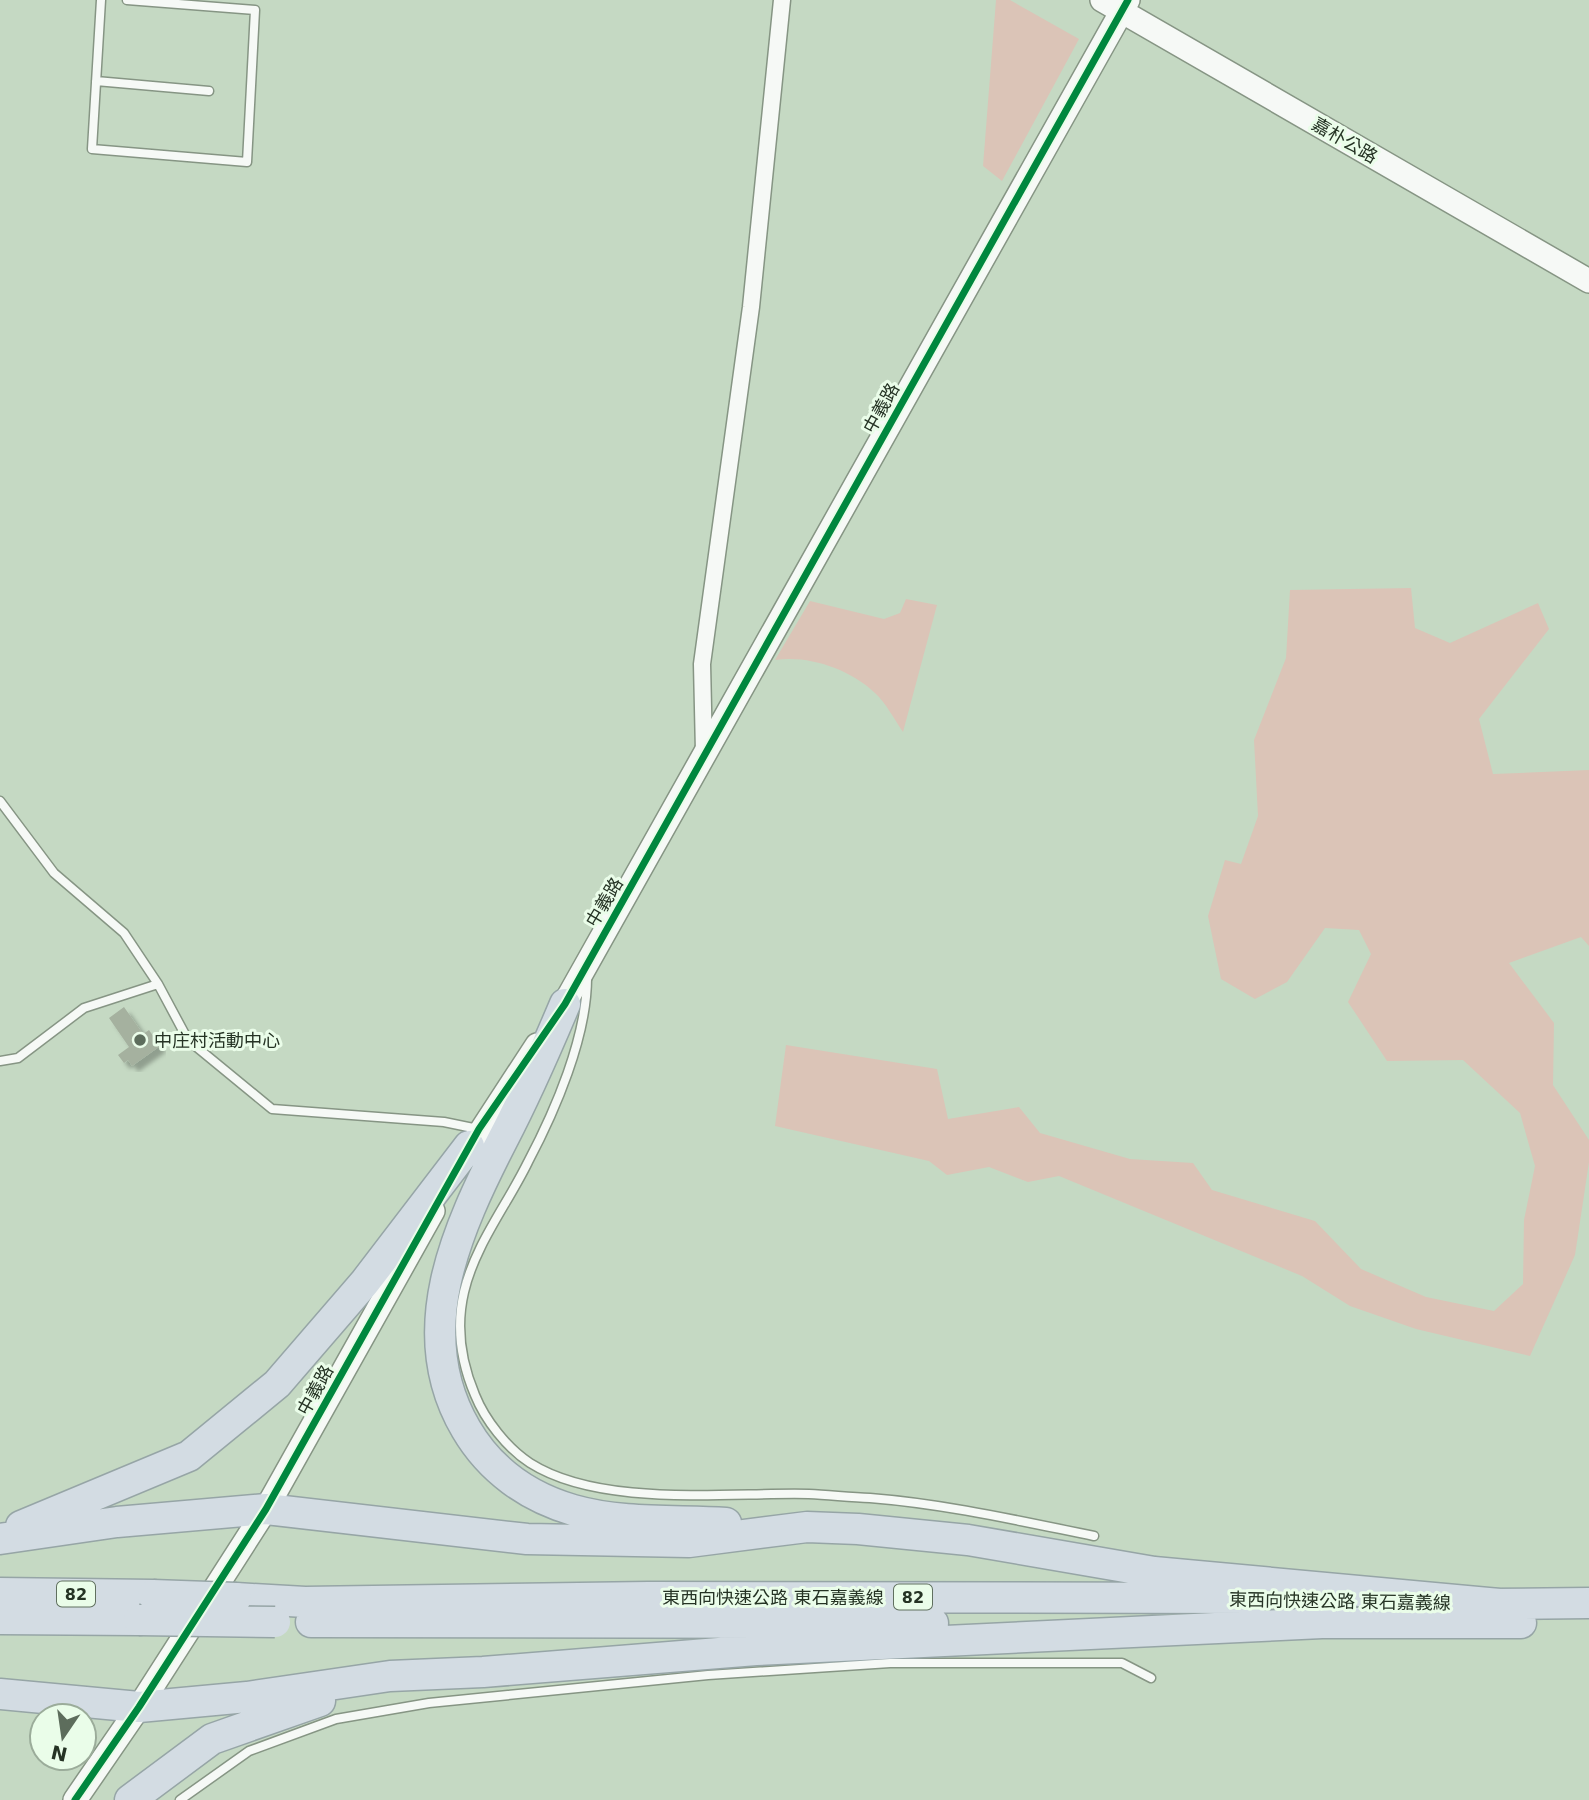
<svg xmlns="http://www.w3.org/2000/svg" width="1589" height="1800" viewBox="0 0 1589 1800" font-family="'DejaVu Sans','Noto Sans TC',sans-serif">
<style>
.green{fill:#dbc4b7}
.building{fill:#a5b19f;filter:url(#shadow)}
.lines{fill:none;stroke-linecap:round;stroke-linejoin:round}
.lane-casing{stroke:#869584;stroke-width:11}
.street-casing{stroke:#869584;stroke-width:19}
.secondary-casing{stroke:#869584;stroke-width:26}
.highway-casing{stroke:#96a5a6;stroke-width:33}
.lane{stroke:#f6f9f6;stroke-width:8}
.street{stroke:#f6f9f6;stroke-width:16}
.secondary{stroke:#f6f9f6;stroke-width:23}
.highway{stroke:#d3dce3;stroke-width:30}
.highway-bridge-casing{stroke:#96a5a6;stroke-width:33;stroke-linecap:butt}
.highway-bridge{stroke:#d3dce3;stroke-width:30}
.cycleway-casing{stroke:#eafde9;stroke-width:11}
.cycleway{stroke:#00873e;stroke-width:7}
.poi-dot{fill:#5d6d5c;stroke:#eafde9;stroke-width:2.5}
.labels{text-anchor:middle;dominant-baseline:central;stroke-width:6;stroke-linejoin:round;paint-order:stroke}
.shield{fill:#eafde9;stroke:#60705f;stroke-width:2}
.shield-label{font-size:16px;font-weight:bold;fill:#253324}
.street-label{font-size:18px;fill:#253324;stroke:#eafde9}
.poi-label{font-size:18px;fill:#253324;stroke:#eafde9;text-anchor:start}
</style>
<defs>
<filter id="shadow"><feDropShadow dx="6" dy="6" stdDeviation="2" flood-color="#0004"/></filter>
</defs>
<rect width="100%" height="100%" fill="#c5d9c3"/>
<path class="green" d="M996,0H1010L1079,39L1002,181L983,166Z
M1411,588L1415,628L1450,643L1538,603L1549,629L1479,719L1493,774L1589,770V946L1581,937L1509,963L1554,1023L1553,1085L1589,1140V1162L1575,1255L1530,1356L1416,1329L1350,1306L1302,1276L1059,1176L1028,1182L989,1167L947,1175L929,1161L775,1126L786,1045L937,1069L948,1119L1019,1107L1040,1133L1130,1159L1193,1163L1212,1190L1315,1221L1361,1269L1426,1297L1494,1311L1523,1284L1524,1220L1535,1166L1520,1113L1463,1060L1387,1061L1348,1002L1371,954L1359,930L1325,928L1287,982L1255,999L1221,979L1208,916L1225,860L1241,864L1258,816L1254,740L1286,658L1290,590Z
M906,599L937,605L903,732C894,719 886,703 875,693C850,669 809,655 775,660L810,601L884,619L900,613Z"/>
<path class="building" d="M124,1007L143,1034L149,1030L160,1046L132,1066L128,1060L124,1063L118,1055L129,1047L109,1018Z"/>
<g class="lines">
<defs>
<path id="lane" d="M101,0L92,149L247,162L255,10L127,0
M96,81L209,91
M0,801L54,873L124,933L158,984L188,1040L272,1109L444,1122L478,1129
M587,978C587,1037 555,1111 528,1162C507,1205 475,1245 464,1292C456,1326 461,1362 475,1395C485,1420 507,1448 530,1463C601,1508 727,1492 809,1494C829,1495 849,1497 870,1498C946,1504 1020,1521 1094,1536
M0,1061L18,1058L84,1008L158,984
M180,1800L249,1751L336,1719L429,1703L708,1675L890,1663H1122L1151,1678"/>
<path id="street" d="M704,752L702,664L751,307L782,0"/>
<path id="secondary" d="M1102,0L1589,281
M557,1017L1128,0
M462,1160L537,1045
M75,1800L139,1707L266,1509L433,1211"/>
<path id="highway" d="M565,1004C546,1049 526,1095 503,1139C457,1229 409,1332 466,1429C490,1470 528,1497 573,1510C622,1524 676,1520 726,1523
M21,1526L189,1456L277,1384L365,1282L469,1146
M0,1539L117,1522L266,1509L527,1539L689,1542L807,1527L858,1529L968,1540L1154,1572L1510,1605
M0,1593L153,1595
M236,1598L305,1602L649,1597L1256,1598
M1491,1604L1589,1603
M0,1619L139,1620
M311,1622L933,1623
M1301,1623H1521
M0,1694L139,1707L247,1697L390,1676L483,1672L756,1650L1322,1623
M130,1800L212,1739L320,1701"/>
</defs>
<use href="#lane" class="lane-casing"/>
<use href="#street" class="street-casing"/>
<use href="#secondary" class="secondary-casing"/>
<use href="#highway" class="highway-casing"/>
<use href="#lane" class="lane"/>
<use href="#street" class="street"/>
<use href="#secondary" class="secondary"/>
<use href="#highway" class="highway"/>
<defs>
<path id="highway-bridge" d="M153,1595L236,1598
M139,1620L275,1622"/>
</defs>
<use href="#highway-bridge" class="highway-bridge-casing"/>
<use href="#highway-bridge" class="highway-bridge"/>
<defs>
<path id="cycleway" d="M75,1800L139,1707L266,1509L479,1129L565,1004L1128,0"/>
</defs>
<use href="#cycleway" class="cycleway-casing"/>
<use href="#cycleway" class="cycleway"/>
</g>
<circle class="poi-dot" cx="140" cy="1040" r="7"/>
<g class="labels">
<g class="shield">
<rect x="57" y="1581.5" width="38" height="25" rx="5"/>
<rect x="894" y="1584.5" width="38" height="25" rx="5"/>
</g>
<g class="shield-label">
<text x="76" y="1594">82</text>
<text x="913" y="1597">82</text>
</g>
<g class="street-label">
<text transform="translate(1345 140) rotate(30)">嘉朴公路</text>
<text transform="translate(881 408) rotate(-61)">中義路</text>
<text transform="translate(604 902) rotate(-59)">中義路</text>
<text transform="translate(315 1390) rotate(-61)">中義路</text>
<text x="773" y="1597">東西向快速公路 東石嘉義線</text>
<text transform="translate(1340 1601) rotate(1)">東西向快速公路 東石嘉義線</text>
</g>
<g class="poi-label">
<text x="154" y="1040">中庄村活動中心</text>
</g>
</g>
<g transform="translate(63 1737) rotate(193)"><circle r="33" fill="#eafde9" stroke="#9bac9a" stroke-width="2"/>
<path d="M0-5L12 26L0 18L-12 26Z" fill="#5d6d5c"/>
<text y="-10" font-size="19" font-weight="bold" text-anchor="middle" fill="#253324">N</text>
</g>
</svg>
